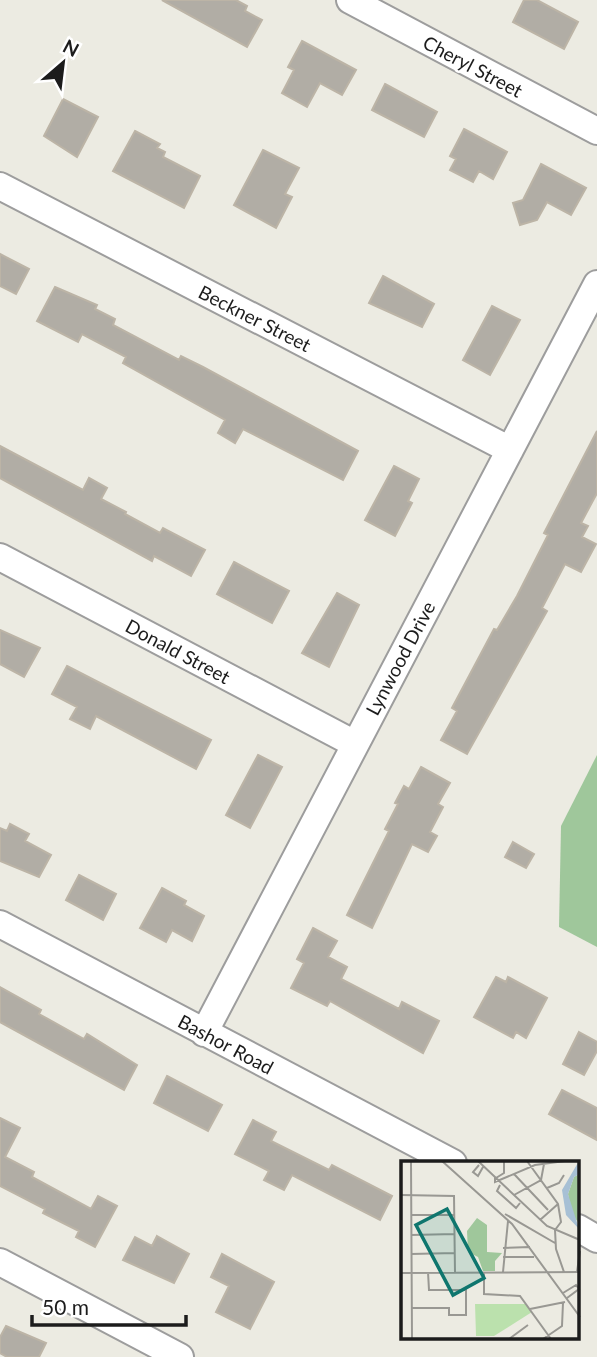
<svg xmlns="http://www.w3.org/2000/svg" width="597" height="1357" viewBox="0 0 597 1357" font-family="Lato,sans-serif">
<style>
.forest{fill:#9fc79b}
.building{fill:#b1ada5;stroke:#bcb4a6;stroke-width:2}
.lines{fill:none;stroke-linecap:round;stroke-linejoin:round}
.minor-casing{stroke:#9d9d9d;stroke-width:30}
.minor{stroke:#fff;stroke-width:26}
.labels{text-anchor:middle;dominant-baseline:central;stroke-width:5;stroke-linejoin:round;paint-order:stroke}
.street-label{font-size:19px;fill:#1c1c1c;stroke:#fff}
.inset-road{fill:none;stroke:#999893;stroke-width:2}
.view{fill:#0f766e;fill-opacity:0.15;stroke:#0f766e;stroke-width:3.5}
.inset-edge{fill:none;stroke:#1c1c1c;stroke-width:3.5}
</style>
<rect width="100%" height="100%" fill="#ecebe2"/>
<path class="forest" d="M597,755V947L559,927L561,826Z"/>
<path class="building" d="M162,0H236L247,6L245,11L262,20L247,47Z
M524,0H537L578,22L564,49L513,22Z
M302,41L356,70L342,95L320,83L307,107L282,93L294,70L288,67Z
M385,84L437,112L424,137L372,110Z
M63,99L98,117L77,157L44,136Z
M464,129L507,152L493,179L479,171L473,182L450,170L456,159L450,156Z
M135,131L160,144L157,148L165,152L163,157L200,176L184,208L113,171Z
M263,150L299,168L285,194L292,197L276,228L234,205Z
M541,164L586,188L571,215L547,202L537,220L520,225L513,203L523,200Z
M0,254L29,269L16,294L0,286Z
M383,276L434,304L422,327L369,303Z
M55,287L97,305L95,309L115,319L113,325L179,360L181,356L203,367L358,451L343,480L243,429L235,443L218,433L225,420L123,363L126,357L82,334L78,342L37,321Z
M492,306L520,320L490,375L463,360Z
M597,431V493L581,523L588,526L582,537L596,544L581,572L565,564L542,608L547,611L467,754L441,740L457,711L452,708L494,629L497,630L517,596L548,535L544,533Z
M0,446L83,490L89,478L107,488L101,499L126,512L125,514L160,533L163,528L205,550L191,576L154,556L152,561L0,478Z
M394,466L419,479L408,501L412,503L395,536L365,520Z
M234,562L289,591L272,623L217,594Z
M337,593L359,605L329,667L302,653Z
M0,630L40,648L24,677L0,664Z
M67,666L211,740L196,769L96,716L90,729L70,719L77,707L52,694Z
M258,755L282,767L250,828L226,815Z
M421,767L450,783L438,804L443,807L430,832L437,836L428,852L412,844L372,928L347,915L389,831L385,829L398,804L395,803L404,786L409,789Z
M10,824L29,834L25,841L51,855L39,877L0,861V828L7,831Z
M513,842L534,854L526,868L505,857Z
M79,875L116,894L103,920L66,900Z
M162,888L186,901L184,905L204,916L192,941L172,930L166,942L140,928Z
M313,928L337,941L328,957L347,967L341,979L399,1009L402,1002L439,1021L423,1053L330,1001L327,1006L291,988L304,963L297,959Z
M496,977L506,982L508,977L547,998L526,1038L516,1032L513,1038L474,1017Z
M0,987L41,1010L39,1014L84,1039L87,1034L137,1065L124,1090L0,1022Z
M579,1032L597,1042V1051L584,1075L563,1064Z
M167,1076L222,1105L208,1131L154,1103Z
M562,1090L597,1108V1140L549,1114Z
M0,1118L20,1128L5,1157L34,1172L32,1177L91,1209L98,1196L117,1206L95,1247L76,1237L79,1231L43,1213L45,1209L0,1186Z
M253,1120L276,1132L271,1141L329,1170L332,1165L392,1196L380,1220L292,1175L284,1190L264,1180L269,1171L235,1154Z
M157,1236L189,1254L174,1283L123,1260L135,1237L152,1246Z
M222,1254L274,1282L250,1329L216,1312L229,1286L211,1277Z
M6,1326L46,1343L39,1357H7L0,1353V1337Z"/>
<g class="lines">
<defs>
<path id="minor" d="M350,0L597,131
M0,186L510,450
M0,557L355,744
M0,924L453,1163
M204,1033L597,284
M578,1228L597,1239
M0,1262L180,1357"/>
</defs>
<use href="#minor" class="minor-casing"/>
<use href="#minor" class="minor"/>
</g>
<g class="labels">
<g class="street-label">
<text transform="translate(473 66) rotate(28)">Cheryl Street</text>
<text transform="translate(255 318) rotate(27)">Beckner Street</text>
<text transform="translate(178 651) rotate(28)">Donald Street</text>
<text transform="translate(400 658) rotate(-62)">Lynwood Drive</text>
<text transform="translate(226 1044) rotate(28)">Bashor Road</text>
</g>
</g>
<g transform="translate(401 1161)">
<rect width="178" height="178" fill="#ecebe2"/>
<path d="M74,143H125L131,151L93,175H75Z" fill="#bbe1ad"/>
<path d="M178,13V62L171,54L167,33L173,16ZM76,57L86,64V91L101,92L94,100V110H82L77,96L67,91L66,70Z" fill="#9fc79b"/>
<path d="M178,0V13L173,16L167,33L178,68L165,54L161,29Z" fill="#a7c0d5"/>
<path class="inset-road" d="M10,0L11,178M41,0L111,63L179,156M77,0L146,65L179,79M126,0L157,43L160,61L154,69L155,88L163,111M78,4L72,11L77,15L82,6M113,13L147,49M94,16V21L134,4L164,0M95,17L103,12V0M99,24L96,30L115,47L119,42M146,27L158,22L163,14M0,34L53,35L54,111M113,34L140,19L143,3M104,53L154,82M10,54H54M139,59L157,43M10,74L54,73M102,87L129,86M10,93L54,92M102,96H133M83,111V133L119,135L150,178M102,111L107,60M176,111L179,90M0,112L179,111M162,132L175,124L178,128L166,137M11,147H48V154H65V129H28L27,111M129,148L164,141M69,178H98M108,178L127,164M142,178L161,165L162,142"/>
<path class="view" d="M46,48L83,117L52,134L15,64Z"/>
<rect width="178" height="178" class="inset-edge"/>
</g>
<g transform="translate(63 63) rotate(28)" stroke="#ffffff" stroke-width="5" paint-order="stroke">
<path d="M0-5L12 26L0 18L-12 26Z" fill="#1c1c1c"/>
<text y="-10" font-size="19" font-weight="bold" text-anchor="middle" fill="#1c1c1c">N</text>
</g>
<path d="M32 1315v10h154v-10" fill="none" stroke="#1c1c1c" stroke-width="3.5"/>
<text x="42" y="1315" font-size="21" fill="#1c1c1c" stroke="#ffffff" stroke-width="5" paint-order="stroke">50 m</text>
</svg>
